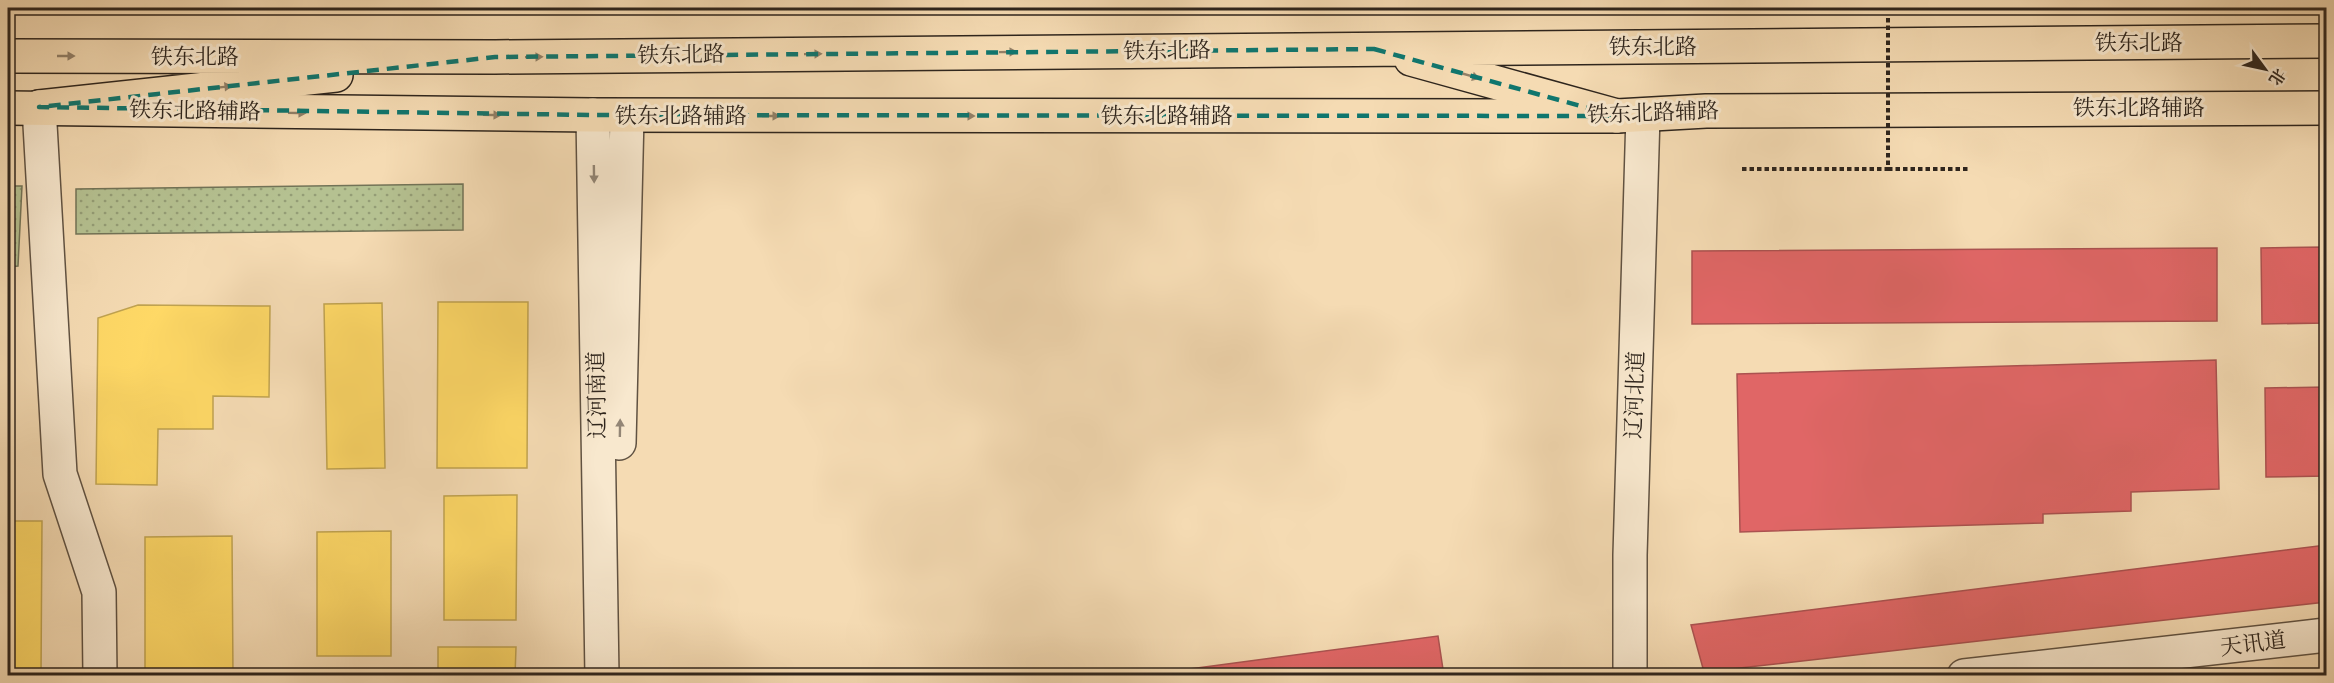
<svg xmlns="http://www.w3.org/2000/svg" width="2334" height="683" viewBox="0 0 2334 683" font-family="Cardo,'Noto Serif SC',serif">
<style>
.grass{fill:url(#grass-dots);stroke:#727357;stroke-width:1.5}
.homes{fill:#ffd966;stroke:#c0a350;stroke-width:1.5}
.shops{fill:#e06666;stroke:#ab5250;stroke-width:1.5}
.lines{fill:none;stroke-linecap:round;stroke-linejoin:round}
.minor-casing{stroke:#605242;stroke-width:36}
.major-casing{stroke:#2e251d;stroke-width:36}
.highway-casing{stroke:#2e251d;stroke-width:36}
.path{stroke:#2e251d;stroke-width:4;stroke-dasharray:4.5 3;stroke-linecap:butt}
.minor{stroke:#f8e8ce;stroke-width:33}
.major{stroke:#f5dbb3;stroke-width:33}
.highway{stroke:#f5dbb3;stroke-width:33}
.path-bridge{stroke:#2e251d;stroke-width:4;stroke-dasharray:4.5 3;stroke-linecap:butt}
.oneway{fill:#928068}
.oneway2{fill:#938676}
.marked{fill:none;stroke:#0f766e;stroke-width:4.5;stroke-dasharray:12 8;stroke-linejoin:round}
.labels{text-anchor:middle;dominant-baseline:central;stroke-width:6;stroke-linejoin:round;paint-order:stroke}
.street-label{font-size:22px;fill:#2e251d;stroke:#f8e8ce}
</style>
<defs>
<pattern id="grass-dots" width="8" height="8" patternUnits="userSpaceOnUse" patternTransform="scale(1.5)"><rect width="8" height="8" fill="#b5c191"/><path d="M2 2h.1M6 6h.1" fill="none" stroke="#949d76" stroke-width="1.8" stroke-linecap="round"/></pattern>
</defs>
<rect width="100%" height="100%" fill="#f5dbb3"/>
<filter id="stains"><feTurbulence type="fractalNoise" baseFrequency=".00333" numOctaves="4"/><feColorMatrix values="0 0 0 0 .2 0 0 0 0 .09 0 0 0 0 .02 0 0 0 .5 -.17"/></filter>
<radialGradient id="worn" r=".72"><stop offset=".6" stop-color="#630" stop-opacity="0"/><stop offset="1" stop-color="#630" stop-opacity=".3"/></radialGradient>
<path class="grass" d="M463,184V230L76,234V189Z
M8,186H22L18,266L8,267Z"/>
<path class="homes" d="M438,302H528L527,468H437Z
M382,303L385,468L327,469L324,304Z
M8,305H9L13,469H8Z
M138,305L270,306L269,397L213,396V429H158L157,485L96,484L98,318Z
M517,495L516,620H444V496Z
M8,521H42L41,676H8Z
M391,531V656H317V532Z
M232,536L233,676H145V537Z
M438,647H516L515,676H438Z"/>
<path class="shops" d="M2326,247V323L2262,324L2261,248Z
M2217,248V321L1692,324V251Z
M2216,360L2219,489L2131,492V511L2043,514V523L1740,532L1737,374Z
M2326,387V476L2266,477L2265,388Z
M2326,545V602L1704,672L1691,625Z
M1438,636L1444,676H1137Z"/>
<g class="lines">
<defs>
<path id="minor" d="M39,107L60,474L99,592L100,676
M593,115L602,676
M619,443L627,116
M1630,676V555L1643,115
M1964,676L2326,635"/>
<path id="major" d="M8,108L593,115L1617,116L1706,111L2326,108"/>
<path id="highway" d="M8,56L495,57L2326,41
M1411,59L1617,116
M39,107L336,75"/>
</defs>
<use href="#minor" class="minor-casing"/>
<use href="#major" class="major-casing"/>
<use href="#highway" class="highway-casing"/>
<path class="path" d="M1888,169H1969"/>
<use href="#minor" class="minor"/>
<use href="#major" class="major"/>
<use href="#highway" class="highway"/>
<path class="path-bridge" d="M1742,169H1888V8"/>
</g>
<defs><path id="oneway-solid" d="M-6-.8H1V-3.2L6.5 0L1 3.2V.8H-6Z" transform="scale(1.5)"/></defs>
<g class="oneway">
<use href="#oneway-solid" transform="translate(1008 52) rotate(-1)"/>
<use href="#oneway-solid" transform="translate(813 54) rotate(-1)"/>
<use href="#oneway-solid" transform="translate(66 56)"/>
<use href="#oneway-solid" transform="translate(534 57) rotate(-1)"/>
<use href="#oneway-solid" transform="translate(1471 76) rotate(16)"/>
<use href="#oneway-solid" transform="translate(223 87) rotate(-6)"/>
<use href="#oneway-solid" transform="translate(297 113) rotate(1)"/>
<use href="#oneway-solid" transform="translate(492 115) rotate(1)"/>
<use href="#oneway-solid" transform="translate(771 116)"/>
<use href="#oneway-solid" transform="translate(966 116)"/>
</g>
<g class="oneway2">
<use href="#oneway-solid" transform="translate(594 174) rotate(89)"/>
<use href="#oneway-solid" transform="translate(620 428) rotate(-89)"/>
</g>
<path class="marked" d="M1374,49L1617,116L593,115L39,107L495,57Z"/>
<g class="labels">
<g class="street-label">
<text x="2139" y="43">铁东北路</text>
<text x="1653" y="47">铁东北路</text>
<text transform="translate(1167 51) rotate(-1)">铁东北路</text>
<text transform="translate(681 55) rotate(-1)">铁东北路</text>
<text x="195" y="57">铁东北路</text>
<text x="2139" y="108">铁东北路辅路</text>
<text transform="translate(195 111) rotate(1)">铁东北路辅路</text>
<text transform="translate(1653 113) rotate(-2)">铁东北路辅路</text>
<text x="681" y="116">铁东北路辅路</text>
<text x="1167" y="116">铁东北路辅路</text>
<text transform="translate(597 395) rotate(-91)">辽河南道</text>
<text transform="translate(1635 395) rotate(-88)">辽河北道</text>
<text transform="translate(2253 644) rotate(-7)">天讯道</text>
</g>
</g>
<rect width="2334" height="683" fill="none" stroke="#f5dbb3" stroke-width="30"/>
<rect x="9" y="9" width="2316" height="665" fill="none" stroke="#2e251d" stroke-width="3"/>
<rect x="15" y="15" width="2304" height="653" fill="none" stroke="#2e251d" stroke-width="1.5"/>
<g transform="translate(2265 69) rotate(123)" stroke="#f8e8ce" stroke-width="4.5" paint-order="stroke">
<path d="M0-4.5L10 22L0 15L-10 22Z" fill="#2e251d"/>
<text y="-9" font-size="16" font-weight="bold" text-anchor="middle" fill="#2e251d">北</text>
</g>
<rect width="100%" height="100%" filter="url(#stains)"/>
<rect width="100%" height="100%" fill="url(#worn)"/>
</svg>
